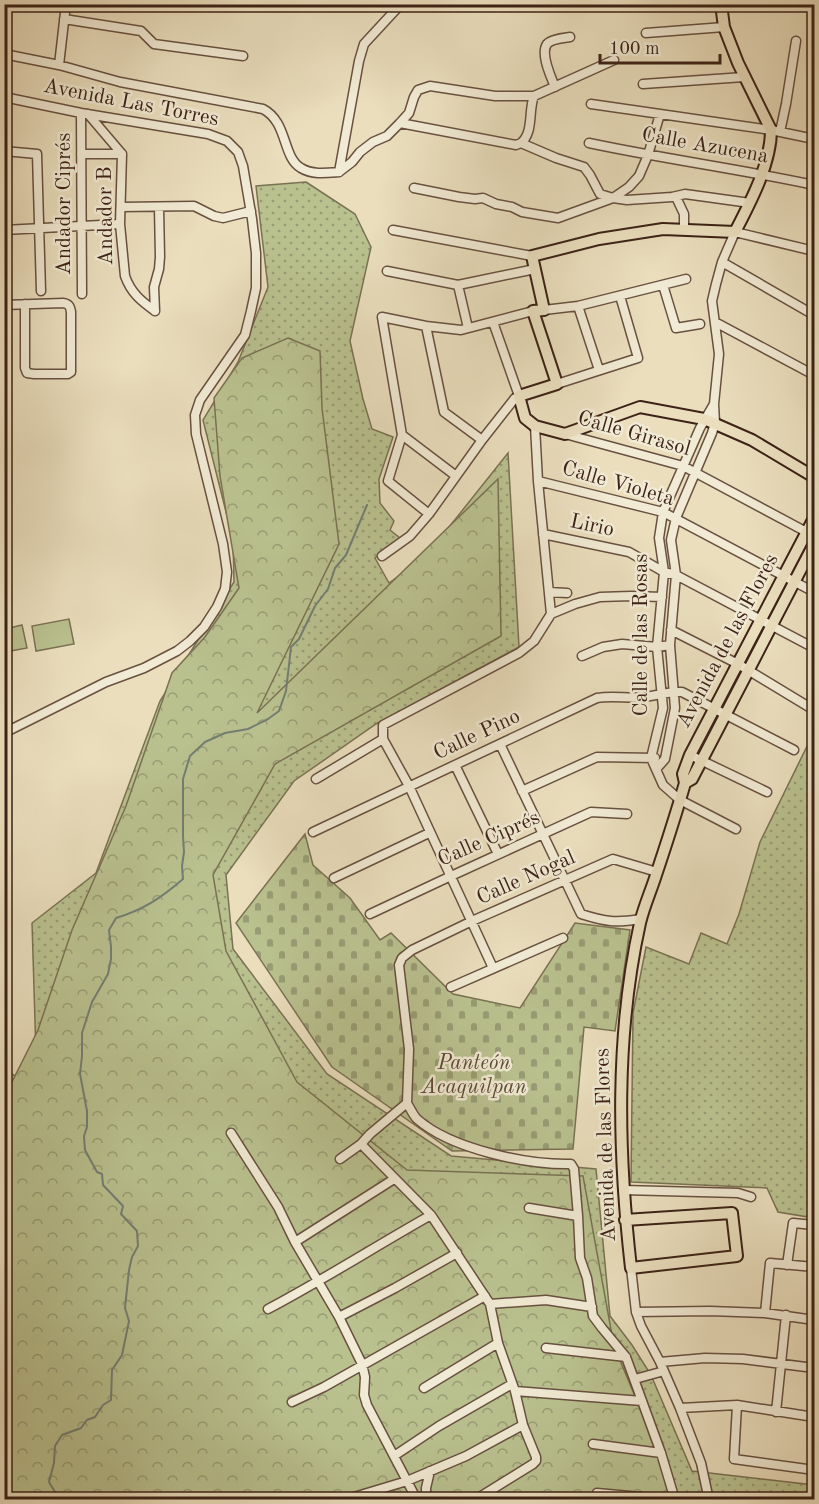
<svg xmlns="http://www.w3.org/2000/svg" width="819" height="1504" viewBox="0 0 819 1504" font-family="'Old Standard TT',serif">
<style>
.grass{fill:url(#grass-dots);stroke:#7a7253;stroke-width:1.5}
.forest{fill:url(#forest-crowns);stroke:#7a7253;stroke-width:1.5}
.cemetery{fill:url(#cemetery-stones);stroke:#7a7253;stroke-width:1.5}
.pitch{fill:#b9c18f;stroke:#7a7253;stroke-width:1.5}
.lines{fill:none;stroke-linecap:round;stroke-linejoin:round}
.stream{stroke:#737e73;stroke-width:2}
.minor-casing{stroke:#685140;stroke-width:11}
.major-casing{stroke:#3c2217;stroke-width:14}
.minor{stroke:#f1ead4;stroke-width:8}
.major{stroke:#eadebd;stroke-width:10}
.labels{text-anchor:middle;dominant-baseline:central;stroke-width:5;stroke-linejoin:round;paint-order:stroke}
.street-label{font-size:21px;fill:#3c2217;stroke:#f1ead4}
.park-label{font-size:21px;font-style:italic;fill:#5b4a35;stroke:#f1ead4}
</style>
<defs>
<pattern id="grass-dots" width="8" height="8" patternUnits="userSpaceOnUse" patternTransform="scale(1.5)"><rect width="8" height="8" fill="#b9c18f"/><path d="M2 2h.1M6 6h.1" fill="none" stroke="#989c74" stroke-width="1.8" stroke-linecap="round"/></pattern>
<pattern id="forest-crowns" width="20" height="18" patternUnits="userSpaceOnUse" patternTransform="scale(1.5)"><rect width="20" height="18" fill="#b9c18f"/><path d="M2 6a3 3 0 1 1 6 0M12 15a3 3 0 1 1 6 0" fill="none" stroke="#989c74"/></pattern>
<pattern id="cemetery-stones" width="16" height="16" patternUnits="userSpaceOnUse" patternTransform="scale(1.5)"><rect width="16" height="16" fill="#b9c18f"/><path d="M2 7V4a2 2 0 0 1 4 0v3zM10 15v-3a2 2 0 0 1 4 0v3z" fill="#989c74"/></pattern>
</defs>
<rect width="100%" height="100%" fill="#eadebd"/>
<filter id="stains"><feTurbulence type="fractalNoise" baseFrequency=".00333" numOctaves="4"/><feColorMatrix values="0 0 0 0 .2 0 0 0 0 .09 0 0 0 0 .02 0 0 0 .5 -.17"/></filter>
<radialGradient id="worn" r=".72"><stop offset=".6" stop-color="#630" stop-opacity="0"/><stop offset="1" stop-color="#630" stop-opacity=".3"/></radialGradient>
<path class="grass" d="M306,182L355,214L371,247L350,341L363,399L372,429L393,437L379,479L380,503L394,521L390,530L400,538L375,558L389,583L426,556L508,453L519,647L376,724L294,781L226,875L233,949L327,1074L451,1156L596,1169L610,1316L632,1345L651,1375L692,1471L814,1485V1499H5L4,1070L37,1087L32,923L96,873L160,701L234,582L233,540L203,420L238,362L268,287L256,186Z
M814,732V1218L778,1212L767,1188L631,1182L633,1013L646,947L689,964L701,933L727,944L739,914L760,842Z"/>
<path class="forest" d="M288,338L320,351L322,408L339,544L257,713L498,479L501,636L275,764L213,875L226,951L297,1082L407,1170L583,1176L614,1346L678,1499H5L4,1098L38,1030L72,930L126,806L172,673L205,637L239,588L220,476L214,398L242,358Z"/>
<path class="cemetery" d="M305,834L313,865L350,898L380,940L391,933L453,994L520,1008L575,923L630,930L615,1031L584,1027L573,1149L452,1151L332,1067L236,923Z"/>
<path class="pitch" d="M69,619L74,644L36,651L32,626Z
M22,625L27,648L5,652V629Z"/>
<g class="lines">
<path class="stream" d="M55,1500V1492L49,1482L54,1463L55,1446L62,1435L81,1428L87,1420L95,1417L103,1405L111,1400L112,1370L122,1355L129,1321L125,1308L129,1270L132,1257L138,1246L137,1231L121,1214L123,1206L103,1185L102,1174L97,1172L85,1150L84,1136L87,1127V1111L80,1074L82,1056V1033L92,1002L108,974L111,959V947L109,930L116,918C143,910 161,898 183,879L182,866L184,852L183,836V779L190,756L205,742L225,733L248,729L268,719L279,711L286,691L291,647L299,639L315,606L328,589L335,568L346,555L367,505"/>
<defs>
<path id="minor" d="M64,19L141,31L154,44L243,56
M646,33L724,27
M4,54L59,65L120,82L263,109C288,122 282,157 301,168C312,175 327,173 339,172
M59,65L66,4
M643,84L744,77
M555,87C551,77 540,54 547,44C551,39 564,38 570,37
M4,97L81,113L208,134L227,141L238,152L243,166L252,219L256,253V288L251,311L245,335L200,400L195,415L196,434L223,544L227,572L225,589L217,607L204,627L190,641L177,651L144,668L106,682L4,733
M591,104L771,130L814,139
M81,113L82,294
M88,114L122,154
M400,123L516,145L521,143L556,158L584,167L590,175L600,194L613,198L627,200L672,197L685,194L750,203
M780,132L786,104L796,41
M521,143C534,132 528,111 534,96
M589,143C664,159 740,169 814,185
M4,151L37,154L41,291
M81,154H122
M122,154L120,224L125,276C131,293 141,301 155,311
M339,172L352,162L360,152L373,142L387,136L400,123L409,113L414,97L418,90L430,86L495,96H534L614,60
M339,172L359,61L364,44L401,4
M414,188L459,197L475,199L483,198L496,204L512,207L522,212L558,218L613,198L629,187L639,176L648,155L660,114
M676,197L684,214V230
M121,207L194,206L214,216L223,218L251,211
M4,230L120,224
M393,230L532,256
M722,262L814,315
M387,271L458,285L535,269
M458,285L468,328
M663,285L676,328L700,324
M4,305L63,303C69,304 70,306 71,312V372L68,374H34L27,373L25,368V304
M578,306L599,370
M544,310L578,306L686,279
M155,311L154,287L159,269L160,257L159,207
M715,322L814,375
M426,326L444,412L482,440
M557,384L638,358L620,296
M714,404L700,428L663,512L659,538L664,572L657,647L663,708L651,758L663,785L680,800L736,829
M535,426L538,481L551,614
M565,434L683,466L814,536
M402,435L388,481L429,514
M456,476L402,435L382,317L426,326L461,330L533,311
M538,481L663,512L814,592
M543,534L629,552L664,572L676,575L814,648
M382,556L410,536L429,514L482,440L515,398L519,396L493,322
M549,592L567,593
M671,630L738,664L814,710
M582,656L603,647L622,644L657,647L670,645
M500,744L581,914C606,922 615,923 641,919
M690,755L767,792
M455,765L498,854
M657,768L665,759L675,708L670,645L676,575L671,540L676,518L712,433L715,423L714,404L719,354L712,301L716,284L722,262L735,232L814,251
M316,779L383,739
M522,791L597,757L655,758
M313,832L597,698C613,695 629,699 645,697C658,695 670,691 682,692L794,750
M334,878L429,833
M370,914L451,876L591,812L627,814
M493,968L409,786L383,739V725L519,653L534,641L551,614L575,604L600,597L631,596L662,597
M451,987L563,938
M407,1103C410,1108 413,1115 417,1119C451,1149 527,1165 571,1164L574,1169L578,1216L580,1258L587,1278L593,1316L602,1328L626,1357L661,1453L675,1500
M407,1103L409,1049L399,965L402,958L412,950L472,921L613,859L657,872
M231,1133L278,1207L295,1242L339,1317L362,1364L365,1377L364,1395L367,1405L417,1500
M361,1144L431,1215L490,1304L498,1343L515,1391L523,1425L536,1457V1461L533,1464L475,1500
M340,1159L361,1144L370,1134L407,1103
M623,1190L738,1193L751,1197
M529,1208L578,1216
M295,1242L394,1179
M787,1265L793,1223L814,1225
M631,1268L636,1312L641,1326L660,1362L680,1408L701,1463L709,1500
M490,1304L546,1300L592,1307
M268,1309C323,1280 376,1246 431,1215
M636,1312L710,1311L765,1313L814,1320
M765,1313L770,1263L814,1267
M339,1317L395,1288L457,1253
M546,1348L626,1357
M660,1362L705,1358L743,1359L814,1368
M635,1379L664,1371
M424,1388L498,1343
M515,1391L642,1401
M292,1402L324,1387L485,1296
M737,1405L734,1459L814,1470
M680,1408L737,1405L814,1417
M776,1412L786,1315
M593,1444L661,1453
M394,1456L439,1426L512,1384
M597,1493L674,1500
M344,1500L407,1481L466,1456L523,1425
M426,1500V1488L430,1471"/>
<path id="major" d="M721,4L724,27L738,63L771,130C771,164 750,203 735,232L663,229L599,239L532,256L544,310L533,311L557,384L519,396L525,418L535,426L565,434L640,407L704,419L752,440L814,477
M685,783L692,779L814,544
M625,1220L732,1213L737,1256L631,1268C618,1153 615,1036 640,923C644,906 651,891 656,875C666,845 676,814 685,783L683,774L690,755L814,518"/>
</defs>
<use href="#minor" class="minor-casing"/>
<use href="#major" class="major-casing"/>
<use href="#minor" class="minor"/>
<use href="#major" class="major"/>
</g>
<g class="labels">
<g class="street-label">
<text transform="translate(131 103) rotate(11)">Avenida Las Torres</text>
<text transform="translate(705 146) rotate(10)">Calle Azucena</text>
<text transform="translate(64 204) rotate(-90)">Andador Ciprés</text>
<text transform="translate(106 216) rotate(-91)">Andador B</text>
<text transform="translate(634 434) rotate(16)">Calle Girasol</text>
<text transform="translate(618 484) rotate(16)">Calle Violeta</text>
<text transform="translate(592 526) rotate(12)">Lirio</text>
<text transform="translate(641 635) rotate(-90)">Calle de las Rosas</text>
<text transform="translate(728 641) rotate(-62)">Avenida de las Flores</text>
<text transform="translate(477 735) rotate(-25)">Calle Pino</text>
<text transform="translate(489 839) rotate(-24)">Calle Ciprés</text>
<text transform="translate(526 878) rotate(-24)">Calle Nogal</text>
<text transform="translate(606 1145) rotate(-92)">Avenida de las Flores</text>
</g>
<g class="park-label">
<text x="474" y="1063">Panteón<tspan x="474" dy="24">Acaquilpan</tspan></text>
</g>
</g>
<rect width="819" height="1504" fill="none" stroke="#eadebd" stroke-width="24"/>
<rect x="6" y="6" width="807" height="1492" fill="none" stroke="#3c2217" stroke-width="3"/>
<rect x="12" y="12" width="795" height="1480" fill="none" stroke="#3c2217" stroke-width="1.5"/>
<path d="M600 54v9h120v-9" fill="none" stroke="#3c2217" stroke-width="3"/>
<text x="609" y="54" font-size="18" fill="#3c2217" stroke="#f1ead4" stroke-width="4.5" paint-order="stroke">100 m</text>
<rect width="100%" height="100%" filter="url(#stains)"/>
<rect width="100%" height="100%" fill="url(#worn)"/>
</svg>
